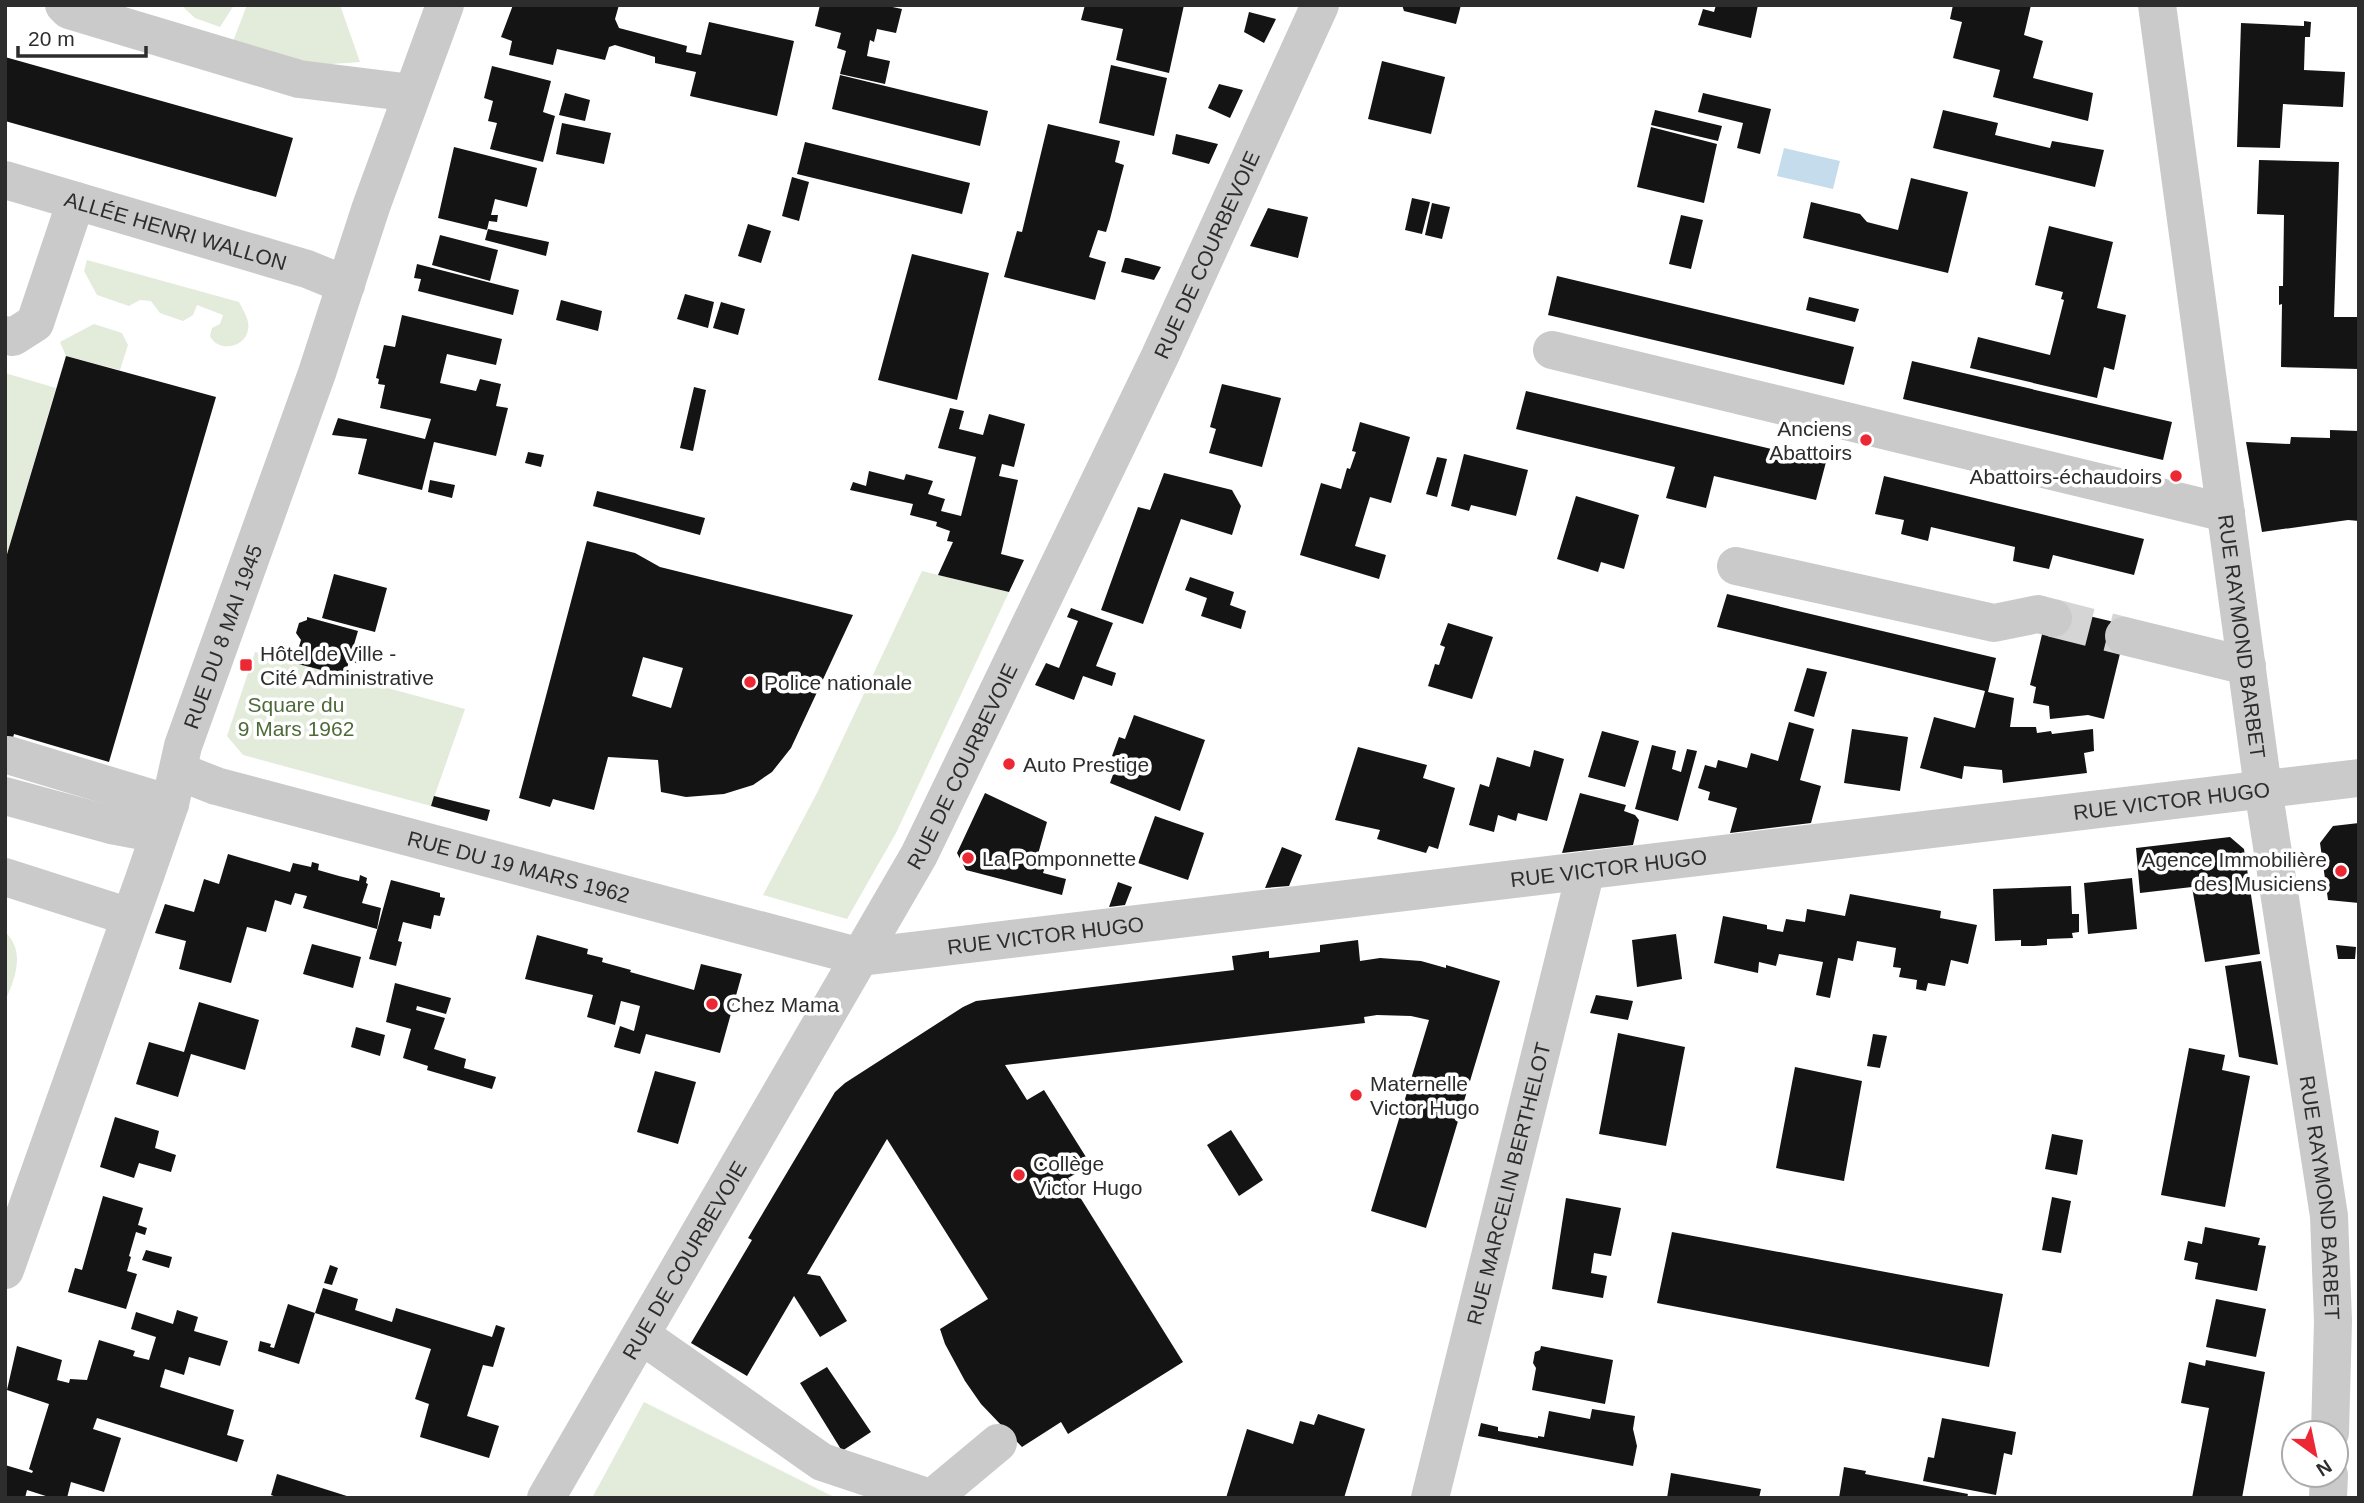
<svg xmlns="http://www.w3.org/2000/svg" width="2364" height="1503" viewBox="0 0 2364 1503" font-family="Arial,sans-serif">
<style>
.green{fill:#e3ebda}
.water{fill:#c5dcec}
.building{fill:#141414;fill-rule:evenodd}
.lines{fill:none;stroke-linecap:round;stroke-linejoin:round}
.minor-tunnel{stroke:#d5d5d5;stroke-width:38;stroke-dasharray:38 19;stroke-linecap:butt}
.minor{stroke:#cacaca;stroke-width:38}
.poi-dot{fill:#eb2833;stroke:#fff;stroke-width:2.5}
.labels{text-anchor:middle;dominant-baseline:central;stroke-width:7;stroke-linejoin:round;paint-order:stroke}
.street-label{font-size:21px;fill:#2d2d2d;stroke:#fff}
.poi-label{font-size:21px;fill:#2d2d2d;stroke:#fff;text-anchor:start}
.park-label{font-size:21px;fill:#4f6a39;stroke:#fff}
</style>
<rect width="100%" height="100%" fill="#fff"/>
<path class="green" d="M181,5H234L220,27L195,18Z
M247,5H340L360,62L289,67L232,44Z
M87,260L239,302C243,310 250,320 248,329C246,348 218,353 210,336L212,328L220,324L223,315L197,305L193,315L183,321L160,313L151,301L140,300L129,306L97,295L84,271Z
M94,324L122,333L128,345L120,370L66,356L60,342Z
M5,373L56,388L5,561Z
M922,571L1009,592L896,833L847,919L763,895L818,791Z
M255,652L465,709L431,806L243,755L227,736Z
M5,932C26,951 15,979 5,1001Z
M644,1402L836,1498H592Z"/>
<path class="water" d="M1784,148L1840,161L1833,189L1777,176Z"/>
<path class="building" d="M513,5H619L615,19L619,28L687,46L686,52L701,55L709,22L794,41L777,116L690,96L696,72L655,63V57L615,45L609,47L605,60L557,49L553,65L509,55L512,41L501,37Z
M820,5H883L902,9L896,33L877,29L874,42L870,40L867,56L890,61L885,84L840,74L846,51L837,48L841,33L815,26Z
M1085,5H1184L1169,73L1116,60L1123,29L1081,20Z
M1402,5H1461L1456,24L1404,11Z
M1716,5H1758L1751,38L1698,25L1703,9L1714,12Z
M1953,5H2031L2024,35L2043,41L2033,78L2093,93L2088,121L1993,97L2000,70L1953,58L1962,22L1950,19Z
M1249,12L1276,19L1264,43L1244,32Z
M2304,21L2311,22L2310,37H2305L2304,70L2345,72L2343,107L2283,104L2280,148L2237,147L2241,23L2304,26Z
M5,57L293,138L276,197L5,121Z
M1382,61L1445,77L1431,134L1368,119Z
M1111,65L1167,78L1154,136L1099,123Z
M492,66L551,81L543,112L555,116L543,162L490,149L497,123L488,121L493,101L484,98Z
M840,75L988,111L980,146L832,109Z
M1219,84L1243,90L1230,118L1208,108Z
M565,93L590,100L585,121L559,115Z
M1703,93L1771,109L1760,154L1737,148L1743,123L1698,112Z
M1655,110L1722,126L1718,141L1651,125Z
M1943,110L1998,123L1995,135L2050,148L2052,141L2104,150L2095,187L1933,148Z
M562,123L611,133L604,164L556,154Z
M1048,124L1120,141L1115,162L1124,165L1110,219L1106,232L1098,230L1089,257L1106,262L1095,300L1004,277L1017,231L1022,232Z
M1651,127L1717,144L1704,203L1637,187Z
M1176,134L1218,144L1209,164L1172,154Z
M805,142L970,183L962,214L797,174Z
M454,147L537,168L527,207L495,199L491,215H498L497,222L489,221L487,230L438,218Z
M2259,160L2339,162L2334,317H2359V369L2281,367L2282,304L2279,305V286H2283L2284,215L2257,214Z
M792,177L809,182L799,221L782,216Z
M1911,178L1968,192L1948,273L1803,238L1811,202L1860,214L1867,222L1898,230Z
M1412,198L1430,202L1422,234L1405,230Z
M1432,203L1450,207L1442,239L1425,235Z
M1268,208L1308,217L1298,258L1250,246Z
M1681,215L1703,220L1691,269L1669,264Z
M748,224L771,231L761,263L738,256Z
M2049,226L2113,242L2097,308L2126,315L2114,370L2104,367L2097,398L1970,368L1978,337L2050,355L2064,300L2061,299L2063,292L2035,285Z
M488,229L549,242L546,256L485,240Z
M440,235L498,250L490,281L432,265Z
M912,254L989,273L957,400L878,380Z
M1125,258H1128L1161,267L1154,280L1121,272Z
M417,264L519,290L513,315L418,291L421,279L414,278Z
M1557,276L1854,347L1844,385L1548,315Z
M685,294L714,302L708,328L677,319Z
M1809,297L1859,309L1855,322L1806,310Z
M561,300L602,311L598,331L556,320Z
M721,302L745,309L738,335L713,328Z
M402,315L502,339L496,365L447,354L440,383L476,391L480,379L501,384L496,406L508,408L496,456L434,442L422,490L358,474L367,439L332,435L338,418L425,439L431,419L380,408L385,385L378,384L379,379L376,378L384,345L395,347Z
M66,356L216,397L109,762L14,734L6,763L5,561Z
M1912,361L2172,422L2163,460L1903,399Z
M1222,384L1281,398L1262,467L1209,453L1216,429L1210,427Z
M694,387L706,390L693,451L680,448Z
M1526,391L1826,462L1816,500L1714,476L1706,508L1666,498L1675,467L1516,429Z
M950,408L964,411L959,429L983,435L989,414L1025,424L1014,467L1002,464L999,476L1018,480L1001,554L1024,560L1009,592L938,575L953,542L947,541L950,531L936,526L937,522L910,515L913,504L850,490L853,482L866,486L869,471L904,480L906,474L933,481L928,494L945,499L941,511L961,516L976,457L938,448Z
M1360,422L1410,437L1391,503L1370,497L1355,546L1386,555L1379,579L1300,555L1321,483L1341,489L1347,468L1350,469L1356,452L1352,451Z
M2330,430L2359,431V521L2348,520L2262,532L2246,442L2290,444L2291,437L2330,438Z
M528,452L544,455L541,467L525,463Z
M1464,454L1528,470L1516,516L1471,505L1469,511L1451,506Z
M1437,457L1447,459L1437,497L1426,494Z
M1164,473L1232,490L1241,506L1232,535L1181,519L1143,624L1101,610L1138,507L1150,510Z
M1884,476L2144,539L2134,575L2053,555L2049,569L2013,561L2015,547L1931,527L1928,541L1901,534L1904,520L1875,514Z
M430,480L455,485L452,498L428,492Z
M597,491L705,518L700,535L593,506Z
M1576,496L1639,515L1624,569L1601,562L1598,572L1557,559Z
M587,541L635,553L660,567L853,615L791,748L772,772L753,785L724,794L686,797L661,792L658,760L608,757L594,810L553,799L550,807L519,798ZM643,657L683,668L671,708L632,696Z
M334,574L387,588L375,632L322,618Z
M1190,577L1234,592L1230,605L1246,611L1241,629L1201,616L1207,598L1185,590Z
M1727,594L1996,658L1988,692L2014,698L2010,727H2036L2037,733L2051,731L2052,734L2093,729L2094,751L2084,753L2087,773L2003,783L2002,770L1964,766L1962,779L1920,768L1934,717L1975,728L1985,691L1717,627Z
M1071,608L1113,623L1096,666L1116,673L1112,686L1083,676L1074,700L1035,685L1046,663L1059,668L1078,621L1067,617Z
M2055,608L2127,625L2104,719L2088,715L2050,719L2049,706L2033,703L2036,687L2030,685L2044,626Z
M307,617L358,631L353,648L364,654L359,664L349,661L345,676L294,663L301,640L296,633L299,623L307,620Z
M1448,623L1493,637L1472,699L1428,686L1435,664L1439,665L1445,647L1440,645Z
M1807,668L1827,672L1814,717L1794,711Z
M1134,715L1205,740L1180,811L1110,783L1119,758L1112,756L1119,737L1125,739Z
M1789,722L1814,729L1800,780L1821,786L1811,823L1730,833L1737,808L1708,800L1710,792L1698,788L1705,765L1716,768L1718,760L1747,768L1751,753L1778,761Z
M1852,729L1908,737L1900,791L1844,783Z
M1602,731L1639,741L1625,787L1588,777Z
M1652,745L1676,751L1672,769L1681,772L1687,749L1697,751L1678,821L1635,809Z
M1358,747L1427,765L1423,778L1455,788L1438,849L1429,846L1426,853L1377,839L1380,830L1335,820Z
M1534,750L1564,759L1547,821L1518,813L1516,821L1498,815L1494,832L1469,825L1480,784L1489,787L1497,757L1530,767Z
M985,793L1047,822L1035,865L1045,867L1043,873L1066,879L1062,895L966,870L957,853Z
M1580,793L1626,805L1624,811L1635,815L1639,820L1633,845L1562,853Z
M434,796L490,810L487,821L431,806Z
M1155,816L1204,833L1188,880L1138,863Z
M2359,823V903L2328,900L2320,843L2333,826Z
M2230,837L2244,849L2260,954L2205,962L2192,887L2140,893L2136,848Z
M1282,847L1302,855L1289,886L1265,888Z
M228,854L290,872L293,863L311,867L312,862L319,864L318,870L339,876L359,881L360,875L367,878L366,883L368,884L362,903L381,908L377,929L303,908L307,896L295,893L291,905L275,900L266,932L247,927L231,983L179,969L186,941L155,933L165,904L194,912L204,879L219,884Z
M2132,878L2137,929L2088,934L2084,883Z
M391,880L440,893V897L445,898L440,916L434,915L431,929L403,922L398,941L402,942L396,966L369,959Z
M1118,882L1132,887L1125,905L1109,907Z
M2071,886L2072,914H2079V932L2072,933L2073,938L2047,939V945L2034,946H2021V940L1995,941L1993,889Z
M1850,894L1941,911L1940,918L1977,925L1968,964L1951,960L1945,986L1928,983L1926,991L1916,989L1917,980L1899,977L1901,968L1893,967L1896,948L1857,941L1853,961L1838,958L1830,998L1816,995L1823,962L1779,954L1776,966L1759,962L1758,973L1714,963L1723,916L1767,925V929L1783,932L1786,919L1805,922L1807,909L1845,916Z
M1676,934L1682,979L1637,987L1632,940Z
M537,935L588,949L587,954L603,958L602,962L631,970L630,972L694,990L701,964L742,974L720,1053L646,1034L640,1054L614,1047L620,1026L634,1031L640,1006L621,1001L615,1025L587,1017L593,995L525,979Z
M1358,940L1360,961L1380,958L1421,961L1446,968V965L1500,981L1426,1228L1371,1211L1429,1020L1411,1016L1377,1015L1364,1017L1365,1023L1005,1065L1027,1100L1044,1090L1091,1165L1068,1178L1183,1362L1068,1434L1061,1422L1022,1447L981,1404L965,1381L945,1344L940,1329L988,1299L887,1139L807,1274L820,1276L847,1321L820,1337L794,1296L747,1376L691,1343L752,1240L748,1238L835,1092L845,1083L963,1007L976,1001L1234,970L1232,956L1269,951V958L1320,952V945Z
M312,944L361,957L353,988L303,974Z
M2336,945L2356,947L2355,959H2338Z
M2261,961L2278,1065L2239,1057L2225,966Z
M395,983L451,998L446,1014L417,1006L416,1010L445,1018L434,1049L466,1059L464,1068L496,1077L492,1089L427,1070L428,1066L403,1058L411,1029L386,1022Z
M1596,995L1633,1001L1628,1020L1590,1013Z
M199,1002L259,1020L245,1070L191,1054L178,1097L136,1084L149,1042L184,1052Z
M356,1027L385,1035L380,1056L351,1047Z
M1618,1033L1685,1047L1666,1146L1599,1134Z
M1873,1034L1887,1036L1880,1068L1867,1066Z
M2189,1048L2225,1055L2222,1070L2250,1076L2225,1207L2161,1195Z
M1795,1067L1862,1081L1844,1181L1776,1168Z
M655,1071L696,1082L678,1144L637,1132Z
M115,1117L159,1131L155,1148L176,1155L171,1172L139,1163L134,1178L100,1167Z
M1231,1130L1263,1180L1239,1196L1207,1145Z
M2052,1134L2083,1140L2077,1175L2045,1169Z
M103,1196L143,1208L138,1225L147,1228L145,1235L136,1232L129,1256L131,1257L127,1271L137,1274L126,1309L68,1292L75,1268L82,1270Z
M2052,1197L2071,1201L2061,1253L2042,1250Z
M1566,1198L1621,1208L1611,1256L1594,1253L1591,1273L1607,1276L1603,1298L1552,1289Z
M2205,1227L2260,1238L2258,1245L2266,1246L2257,1291L2195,1279L2198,1263L2184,1260L2188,1241L2202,1244Z
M1672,1232L2003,1294L1989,1367L1657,1303Z
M146,1250L172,1257L169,1268L142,1260Z
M330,1265L338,1268L332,1285L324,1283Z
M323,1288L358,1299L355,1310L392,1322L396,1308L492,1337L496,1325L505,1328L493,1367L483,1365L467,1416L499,1426L489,1458L420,1437L429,1404L415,1399L431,1349L315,1313Z
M2216,1299L2266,1309L2256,1357L2206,1347Z
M288,1304L315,1313L299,1364L258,1351L260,1341L271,1344L270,1347L274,1348Z
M177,1310L198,1317L194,1331L228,1341L220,1366L189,1357L184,1375L165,1369L160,1387L234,1410L227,1435L244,1440L237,1462L97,1418L93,1429L121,1438L104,1492L71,1482L67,1498H52L27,1490L25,1498H5V1465L32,1473L33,1471L29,1469L49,1404L7,1390L17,1346L62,1360L57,1380L69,1383L70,1379L87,1380L99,1340L135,1351L133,1356L149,1360L156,1337L131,1329L136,1312L173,1324Z
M1541,1346L1613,1360L1605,1404L1532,1390L1536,1368L1533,1363L1535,1352L1540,1350Z
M2206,1360L2265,1372L2242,1498H2192L2209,1408L2181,1403L2189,1362L2205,1366Z
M827,1367L871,1432L842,1451L800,1383Z
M1592,1409L1635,1416L1633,1429L1637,1446L1633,1466L1478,1436L1481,1423L1498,1427V1431L1538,1438V1436L1544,1437L1549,1411L1590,1419Z
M1318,1414L1365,1429L1344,1498H1226L1247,1429L1293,1444L1300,1421L1314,1425Z
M1942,1418L2016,1432L2012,1455L2004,1453L1996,1495L1923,1481L1928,1457L1934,1458Z
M1844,1467L1866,1471L1865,1474L1968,1494L1967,1498H1839Z
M1671,1473L1761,1489L1759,1498H1667Z
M277,1474L350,1497V1498H279L271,1495Z"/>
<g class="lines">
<path class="minor-tunnel" d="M2053,618L2124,636"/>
<g class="minor">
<path d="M64,5L69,10L299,79L412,93"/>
<path id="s1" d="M2157,5L2263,788L2329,1216L2333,1321L2330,1433"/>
<path id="s2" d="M5,180L307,269L346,285"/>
<path d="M5,335L13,337L35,323L76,201"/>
<path d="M1552,350L2226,513"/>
<path d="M1736,566L1994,623L2038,614L2053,618"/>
<path d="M2124,636L2247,666"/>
<path d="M8,755L170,804"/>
<path id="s3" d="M178,771L216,786L861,957L2359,778"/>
<path d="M5,796L111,825L159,834"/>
<path d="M5,877L130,917"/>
<path id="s4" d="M5,1270L144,879L170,804L183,746L317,373L371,207L445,5"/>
<path d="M641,1335L822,1462L930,1498"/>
<path id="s5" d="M546,1498L919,855L1160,356L1320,5"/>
<path d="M932,1498L998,1443"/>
<path id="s6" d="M1430,1498L1586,870"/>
<path d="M2328,1498L2329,1475"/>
</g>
</g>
<g class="poi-dot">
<circle cx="1866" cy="440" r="7"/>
<circle cx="2176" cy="476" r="7"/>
<rect x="239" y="658" width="14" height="14" rx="3.5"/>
<circle cx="750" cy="682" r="7"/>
<circle cx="1009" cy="764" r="7"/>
<circle cx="968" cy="858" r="7"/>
<circle cx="2341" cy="871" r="7"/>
<circle cx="712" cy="1004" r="7"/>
<circle cx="1356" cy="1095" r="7"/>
<circle cx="1019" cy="1175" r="7"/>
</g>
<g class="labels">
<g class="street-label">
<text stroke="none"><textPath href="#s2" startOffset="178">ALLÉE HENRI WALLON</textPath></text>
<text stroke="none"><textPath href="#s5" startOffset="1409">RUE DE COURBEVOIE</textPath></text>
<text stroke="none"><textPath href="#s1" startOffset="637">RUE RAYMOND BARBET</textPath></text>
<text stroke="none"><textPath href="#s4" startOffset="670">RUE DU 8 MAI 1945</textPath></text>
<text stroke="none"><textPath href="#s5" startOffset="842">RUE DE COURBEVOIE</textPath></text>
<text stroke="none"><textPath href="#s3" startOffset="2028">RUE VICTOR HUGO</textPath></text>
<text stroke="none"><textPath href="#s3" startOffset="354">RUE DU 19 MARS 1962</textPath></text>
<text stroke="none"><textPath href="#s3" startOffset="1461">RUE VICTOR HUGO</textPath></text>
<text stroke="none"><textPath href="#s3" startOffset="894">RUE VICTOR HUGO</textPath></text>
<text stroke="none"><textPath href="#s6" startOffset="324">RUE MARCELIN BERTHELOT</textPath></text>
<text stroke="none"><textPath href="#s1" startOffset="1204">RUE RAYMOND BARBET</textPath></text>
<text stroke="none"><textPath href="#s5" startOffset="275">RUE DE COURBEVOIE</textPath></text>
</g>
<g class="poi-label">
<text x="1852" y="428" text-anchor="end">Anciens<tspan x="1852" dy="24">Abattoirs</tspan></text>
<text x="2162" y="476" text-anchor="end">Abattoirs-échaudoirs</text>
<text x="260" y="653">Hôtel de Ville -<tspan x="260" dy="24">Cité Administrative</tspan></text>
<text x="764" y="682">Police nationale</text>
<text x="1023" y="764">Auto Prestige</text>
<text x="982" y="858">La Pomponnette</text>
<text x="2327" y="859" text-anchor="end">Agence Immobilière<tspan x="2327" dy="24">des Musiciens</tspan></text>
<text x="726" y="1004">Chez Mama</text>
<text x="1370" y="1083">Maternelle<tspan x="1370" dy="24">Victor Hugo</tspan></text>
<text x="1033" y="1163">Collège<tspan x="1033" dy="24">Victor Hugo</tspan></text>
</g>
<g class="park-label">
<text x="296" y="704">Square du<tspan x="296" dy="24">9 Mars 1962</tspan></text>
</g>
</g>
<rect width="2364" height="1503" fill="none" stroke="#2d2d2d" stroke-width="14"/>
<g transform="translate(2315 1454) rotate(147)"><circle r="33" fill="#ffffff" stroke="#ababab" stroke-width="2"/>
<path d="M0-5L12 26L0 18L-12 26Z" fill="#eb2833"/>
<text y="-10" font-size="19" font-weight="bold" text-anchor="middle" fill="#2d2d2d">N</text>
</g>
<path d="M18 46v10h128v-10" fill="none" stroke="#2d2d2d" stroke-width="3.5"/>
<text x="28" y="46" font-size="21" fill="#2d2d2d" stroke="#ffffff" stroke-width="5" paint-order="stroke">20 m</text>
</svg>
